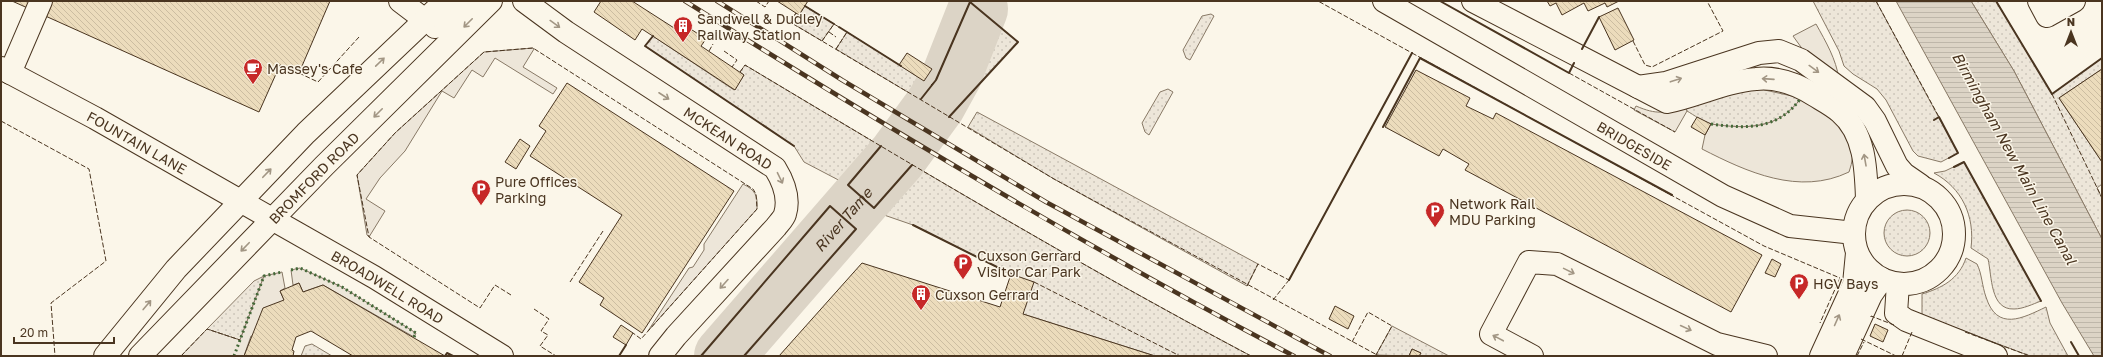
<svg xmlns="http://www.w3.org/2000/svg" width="2103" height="357" viewBox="0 0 2103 357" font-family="'Golos Text',sans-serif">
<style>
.grass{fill:url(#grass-dots);stroke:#887966}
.garden{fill:#ede6d9;stroke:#887966}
.water{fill:url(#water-rules);stroke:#887966}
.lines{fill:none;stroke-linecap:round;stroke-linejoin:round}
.river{stroke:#dcd4c6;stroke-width:60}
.building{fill:url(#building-back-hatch);stroke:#4a3520}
.minor-casing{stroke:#4a3520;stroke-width:24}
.major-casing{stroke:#4a3520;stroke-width:24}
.minor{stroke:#fbf6e9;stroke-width:22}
.major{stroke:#fbf6e9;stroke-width:22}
.rail-casing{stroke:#4a3520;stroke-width:4.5}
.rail{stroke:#fbf6e9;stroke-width:3;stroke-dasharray:9;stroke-linecap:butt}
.hedge{stroke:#436837;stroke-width:3;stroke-dasharray:2 3;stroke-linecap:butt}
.fence{stroke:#4a3520;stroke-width:1;stroke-dasharray:5 2;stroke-linecap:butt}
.wall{stroke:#4a3520;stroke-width:2}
.oneway{stroke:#a29684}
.labels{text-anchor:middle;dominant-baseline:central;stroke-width:3;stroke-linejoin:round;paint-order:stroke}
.poi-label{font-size:14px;fill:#4a3520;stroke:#fbf6e9;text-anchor:start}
.street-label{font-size:14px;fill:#4a3520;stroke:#fbf6e9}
.water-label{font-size:15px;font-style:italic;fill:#4a3520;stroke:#fbf6e9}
</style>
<defs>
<pattern id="grass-dots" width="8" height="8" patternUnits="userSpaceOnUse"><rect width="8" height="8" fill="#ede6d9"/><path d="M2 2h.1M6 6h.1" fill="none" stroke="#cdc6ba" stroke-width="1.8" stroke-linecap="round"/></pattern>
<pattern id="water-rules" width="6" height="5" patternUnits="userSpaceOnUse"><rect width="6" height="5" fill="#dcd4c6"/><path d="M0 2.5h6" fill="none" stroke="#beb7aa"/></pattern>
<pattern id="building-back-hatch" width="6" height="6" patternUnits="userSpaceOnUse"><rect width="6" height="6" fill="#ecdcbc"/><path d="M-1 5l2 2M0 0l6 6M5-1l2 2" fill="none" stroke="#ccbda1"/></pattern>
</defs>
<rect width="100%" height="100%" fill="#fbf6e9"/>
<path class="grass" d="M1813,1H1876L1958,153L1941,162L1918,156L1913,151L1886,100L1877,89L1853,74L1844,66L1839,51Z
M1971,1H1996L2052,94L2102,58V69L2059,98L2102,162V184L2097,188L2102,198V239L2014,71Z
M970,2L1018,42L949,117L836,49L847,32L931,85L936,80Z
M805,6L834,24L822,41L790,22L796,13L799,15Z
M1211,14L1214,16L1190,60L1186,58L1183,50L1202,16Z
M653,36L734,90L744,75L740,72L745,65C912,165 1079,265 1251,356H1155L1023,314L1011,274L913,225L884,215L848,185L804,162L794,146L645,46Z
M1168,89L1173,92L1149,135L1145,132L1142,123L1160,92Z
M1760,89L1801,98C1797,104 1793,110 1787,114C1768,128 1734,130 1712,124C1703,122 1694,115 1687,111L1685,107L1733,92Z
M977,112L1258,264L1247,286L1054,179L968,127Z
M1964,162L2041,301C2033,304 2023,309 2014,309C1990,310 1992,276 1988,259L1971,248C1975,216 1962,188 1934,173L1945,171Z
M830,206L856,229L744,356H701Z
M1884 233a23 23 0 1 1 46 0a23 23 0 1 1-46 0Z
M1966,258L1977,264C1982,274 1982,286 1986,297C1997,332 2023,318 2046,307L2050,323L2068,356H2030L1922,315V294C1942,288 1959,279 1966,258Z
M264,276L240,340L207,329L254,281Z
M1392,326L1449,356H1419L1421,353L1412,349L1409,356L1376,355Z
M312,344L332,356H301L305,346Z"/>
<path class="garden" d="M1816,24C1826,42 1836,59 1839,79L1806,54L1793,36Z
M533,48L534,49L523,67L557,88L553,94L495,58L483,77L472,70L454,98L442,91L405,151L380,178L366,199L385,211L369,237L367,235L357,175L395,133L484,52Z
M1801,98C1832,116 1864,130 1849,172C1799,196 1747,172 1702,149L1705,135L1711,124C1747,129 1778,130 1801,98Z
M1636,106C1657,115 1664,113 1685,107L1687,111L1675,132L1634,110Z
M743,184C755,190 758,195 757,209L648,331L689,268L693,267L704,250V244Z
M300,268L342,287L416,333L414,337L323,285L303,292L299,283L293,285L291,270Z
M282,272L285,288L280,291L284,300L253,336H251L244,356H181L207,329L240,340L264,276Z"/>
<path class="water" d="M1896,1H1971L2014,71L2102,239V356H2094L2062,303Z"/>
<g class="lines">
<path class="river" id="s1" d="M724,356L898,156L936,104L952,75L978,9"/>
</g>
<path class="building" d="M12,1H330L299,73L280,65L259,112Z
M601,1H632L685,35L689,28L706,39L701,46L744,75L735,90L642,29L635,40L594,12Z
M777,1H808L799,15Z
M1547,1H1619L1607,7L1605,3L1588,11L1584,3L1562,15L1556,3L1550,6Z
M1618,8L1634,40L1615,50L1599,17Z
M907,53L932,69L924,81L899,65Z
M2102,69V162L2059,98Z
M1416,70L1470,98L1466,106L1493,119L1496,113L1762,255L1731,312L1465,170L1469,164L1443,149L1439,156L1385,127Z
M567,83L734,191L642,333L600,305L604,298L579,282L622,215L530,156L546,131L539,126Z
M1697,117L1711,124L1705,135L1691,127Z
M520,139L530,146L516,169L505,162Z
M1772,259L1781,264L1775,277L1765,273Z
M862,263L1000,307L1011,274L1034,282L1023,314L1155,356H779Z
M299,283L303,292L323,285L445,356H353L311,331L296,337L292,350L294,351L293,356H244L263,308L284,300L280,291Z
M1335,306L1354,316L1348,329L1329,319Z
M1875,324L1888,330L1883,342L1870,336Z
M621,325L633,333L626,345L613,337Z
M1412,349L1421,353L1419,356H1409Z"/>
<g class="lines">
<defs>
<g id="minor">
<path d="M400,1L425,20"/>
<path id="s2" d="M524,1L566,32L775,168C783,181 790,198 785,214C784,218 779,223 776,227L676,336L660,356"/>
<path id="s3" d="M1384,1L1723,196L1790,226L1854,233"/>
<path d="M1473,1L1667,102C1697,96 1726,81 1756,79C1776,77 1797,84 1814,95C1822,100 1832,105 1840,112C1865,133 1866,169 1867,199"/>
<path d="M2039,1L2047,16L2074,1"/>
<path d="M10,73L41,1"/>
<path d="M1638,87L1666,83L1759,53L1779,51L1801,60L1865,107L1875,121L1897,166L1904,174L1920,185"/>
<circle cx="1904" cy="234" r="50"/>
<path id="s4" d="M272,219L374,277L502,356"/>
<path d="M1898,284L1896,313L1906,320L1996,356"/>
<path d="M1532,356L1491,334L1529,262L1557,264L1717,344L1766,356"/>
<path d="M1821,356L1854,284L1857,253"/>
<path d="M1843,356L1871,295L1882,279"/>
</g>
<g id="major">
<path d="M435,27L440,26L466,1"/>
<path id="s5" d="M1,68L95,118L272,219"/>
<path d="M105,356L176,269L306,133L445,1"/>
<path id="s6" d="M140,356L324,166L491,1"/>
</g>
</defs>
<use href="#minor" class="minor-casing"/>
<use href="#major" class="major-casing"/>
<use href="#minor" class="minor"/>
<use href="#major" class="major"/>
<defs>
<path id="rail" d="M685,1C884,126 1086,247 1294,356
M717,1L842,80L1046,202L1330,356"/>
</defs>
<use href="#rail" class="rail-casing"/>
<use href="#rail" class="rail"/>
<path class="hedge" d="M1711,124C1747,129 1778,130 1801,98
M291,270L300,268L342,287L416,333L414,337
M234,356L264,276L282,272"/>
<path class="fence" d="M756,1L765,7L769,1
M1876,1L1939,117
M796,13L790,22L1054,179L1379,356
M829,32L836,37
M822,41L834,24L839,27
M1633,41L1645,65L1652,67L1723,31L1707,1
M836,49L847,32
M709,51L713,44
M724,51L737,60L732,67
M1412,53L1764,246L1840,278L1820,323
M740,72L745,65C912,165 1079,265 1251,356
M299,73L318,82L359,37
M1569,73L1675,132
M931,85L936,80L970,2L1018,42L949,117
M2052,94L2102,198
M1,121L89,169L106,261L51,303L55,356
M570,282L603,231
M1034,282L1180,356
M1247,286L1258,264L1289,280
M511,295L495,285L480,308L369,237L357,175L395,133L484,52L533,48L753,189L756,194L757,209L641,339L633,333
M1273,300L1289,280L1412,53L1318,1
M534,309L549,319L541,331L548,335L540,346L556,356
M1871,317V316L1894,325
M1965,332L2030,356
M1861,339L1896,356
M1352,342L1368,312L1392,326L1376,355
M181,356L207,329L240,340
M701,356L830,206
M744,356L856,229
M1857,356L1864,342
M1902,356L1912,332"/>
<path class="wall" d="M1440,1L1569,73L1574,63
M1996,1L2052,94L2102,58
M805,6L834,24
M839,27L901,66
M653,36L645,46L794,146
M1582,49L1599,17
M921,99L936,80L970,2L1018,42L949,117
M1934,120L1939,117L1958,153L1949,158
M1383,127L1420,58L1672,195
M881,146L848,185L874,208L912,165
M1954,167L1964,162L2041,301
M913,225L1011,274
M1289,280L1412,53
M2071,342L2079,356
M445,356L447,353L453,356
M619,356L626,345
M701,356L830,206L856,229L744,356"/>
</g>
<defs><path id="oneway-shaft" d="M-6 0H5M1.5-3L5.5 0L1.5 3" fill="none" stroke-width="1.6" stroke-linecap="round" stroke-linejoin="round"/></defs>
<g class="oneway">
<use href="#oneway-shaft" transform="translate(468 23) rotate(135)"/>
<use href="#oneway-shaft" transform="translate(555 24) rotate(36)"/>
<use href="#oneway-shaft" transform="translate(380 62) rotate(-44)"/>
<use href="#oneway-shaft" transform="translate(1814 69) rotate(36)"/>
<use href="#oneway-shaft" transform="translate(1768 79) rotate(-176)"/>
<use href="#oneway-shaft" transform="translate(1676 80) rotate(-18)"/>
<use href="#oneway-shaft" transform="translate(664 96) rotate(33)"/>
<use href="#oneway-shaft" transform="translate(378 113) rotate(135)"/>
<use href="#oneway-shaft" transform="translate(1865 160) rotate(-100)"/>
<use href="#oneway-shaft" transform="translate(267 173) rotate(-46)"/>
<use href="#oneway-shaft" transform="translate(780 178) rotate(64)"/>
<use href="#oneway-shaft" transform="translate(245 247) rotate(134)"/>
<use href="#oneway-shaft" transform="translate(1569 271) rotate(26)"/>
<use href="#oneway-shaft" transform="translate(724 284) rotate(132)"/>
<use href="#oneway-shaft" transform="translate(147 305) rotate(-50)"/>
<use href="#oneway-shaft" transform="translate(1837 320) rotate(-66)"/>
<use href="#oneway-shaft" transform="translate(1686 328) rotate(25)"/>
<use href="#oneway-shaft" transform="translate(1498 338) rotate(-152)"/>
</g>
<defs>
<symbol id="building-pin" viewBox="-11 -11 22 30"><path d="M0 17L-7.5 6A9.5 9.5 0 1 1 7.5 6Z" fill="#c62828" stroke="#fbf6e9"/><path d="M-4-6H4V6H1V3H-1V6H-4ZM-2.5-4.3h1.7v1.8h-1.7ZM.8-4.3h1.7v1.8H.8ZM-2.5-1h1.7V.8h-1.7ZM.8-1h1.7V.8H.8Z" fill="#fff"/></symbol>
<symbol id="cafe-pin" viewBox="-11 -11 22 30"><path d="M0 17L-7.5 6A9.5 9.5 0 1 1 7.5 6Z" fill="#c62828" stroke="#fbf6e9"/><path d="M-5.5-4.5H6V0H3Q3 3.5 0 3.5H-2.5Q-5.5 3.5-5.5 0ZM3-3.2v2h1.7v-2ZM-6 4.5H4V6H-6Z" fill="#fff"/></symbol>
<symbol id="parking-pin" viewBox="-11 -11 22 30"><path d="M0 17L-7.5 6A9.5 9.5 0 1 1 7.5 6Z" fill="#c62828" stroke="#fbf6e9"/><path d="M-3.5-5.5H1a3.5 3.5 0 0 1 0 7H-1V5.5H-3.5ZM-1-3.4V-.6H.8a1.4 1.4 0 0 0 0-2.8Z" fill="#fff"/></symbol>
</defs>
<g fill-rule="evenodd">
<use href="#building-pin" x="672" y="15" width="22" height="30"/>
<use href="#cafe-pin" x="242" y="57" width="22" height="30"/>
<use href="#parking-pin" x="470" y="178" width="22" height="30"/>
<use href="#parking-pin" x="1424" y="200" width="22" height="30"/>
<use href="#parking-pin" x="952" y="252" width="22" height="30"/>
<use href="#parking-pin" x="1788" y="272" width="22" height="30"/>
<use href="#building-pin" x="910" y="283" width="22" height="30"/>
</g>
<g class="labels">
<g class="poi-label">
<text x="697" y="18">Sandwell &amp; Dudley<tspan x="697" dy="16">Railway Station</tspan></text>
<text x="267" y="68">Massey's Cafe</text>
<text x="495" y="181">Pure Offices<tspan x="495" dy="16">Parking</tspan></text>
<text x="1449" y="203">Network Rail<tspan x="1449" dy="16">MDU Parking</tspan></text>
<text x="977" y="255">Cuxson Gerrard<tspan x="977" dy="16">Visitor Car Park</tspan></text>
<text x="1813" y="283">HGV Bays</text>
<text x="935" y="294">Cuxson Gerrard</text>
</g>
<g class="street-label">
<text stroke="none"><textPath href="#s2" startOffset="246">MCKEAN ROAD</textPath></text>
<text stroke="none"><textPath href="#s5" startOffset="155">FOUNTAIN LANE</textPath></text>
<text stroke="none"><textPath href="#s3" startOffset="289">BRIDGESIDE</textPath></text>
<text stroke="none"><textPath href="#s6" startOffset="249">BROMFORD ROAD</textPath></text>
<text stroke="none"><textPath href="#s4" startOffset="134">BROADWELL ROAD</textPath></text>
</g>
<g class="water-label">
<text transform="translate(2015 158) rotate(61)">Birmingham New Main Line Canal</text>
<text stroke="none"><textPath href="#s1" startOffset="181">River Tame</textPath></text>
</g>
</g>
<rect width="2103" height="357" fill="none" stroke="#4a3520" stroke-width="4"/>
<g transform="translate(2071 32)" stroke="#fbf6e9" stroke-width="3" paint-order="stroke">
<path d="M0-3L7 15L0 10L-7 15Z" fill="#4a3520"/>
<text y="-6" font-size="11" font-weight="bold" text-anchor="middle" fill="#4a3520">N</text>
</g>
<path d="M14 337v6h100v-6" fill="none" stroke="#4a3520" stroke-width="2"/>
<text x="20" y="337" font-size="12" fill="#4a3520" stroke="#fbf6e9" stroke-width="3" paint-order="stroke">20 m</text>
</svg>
